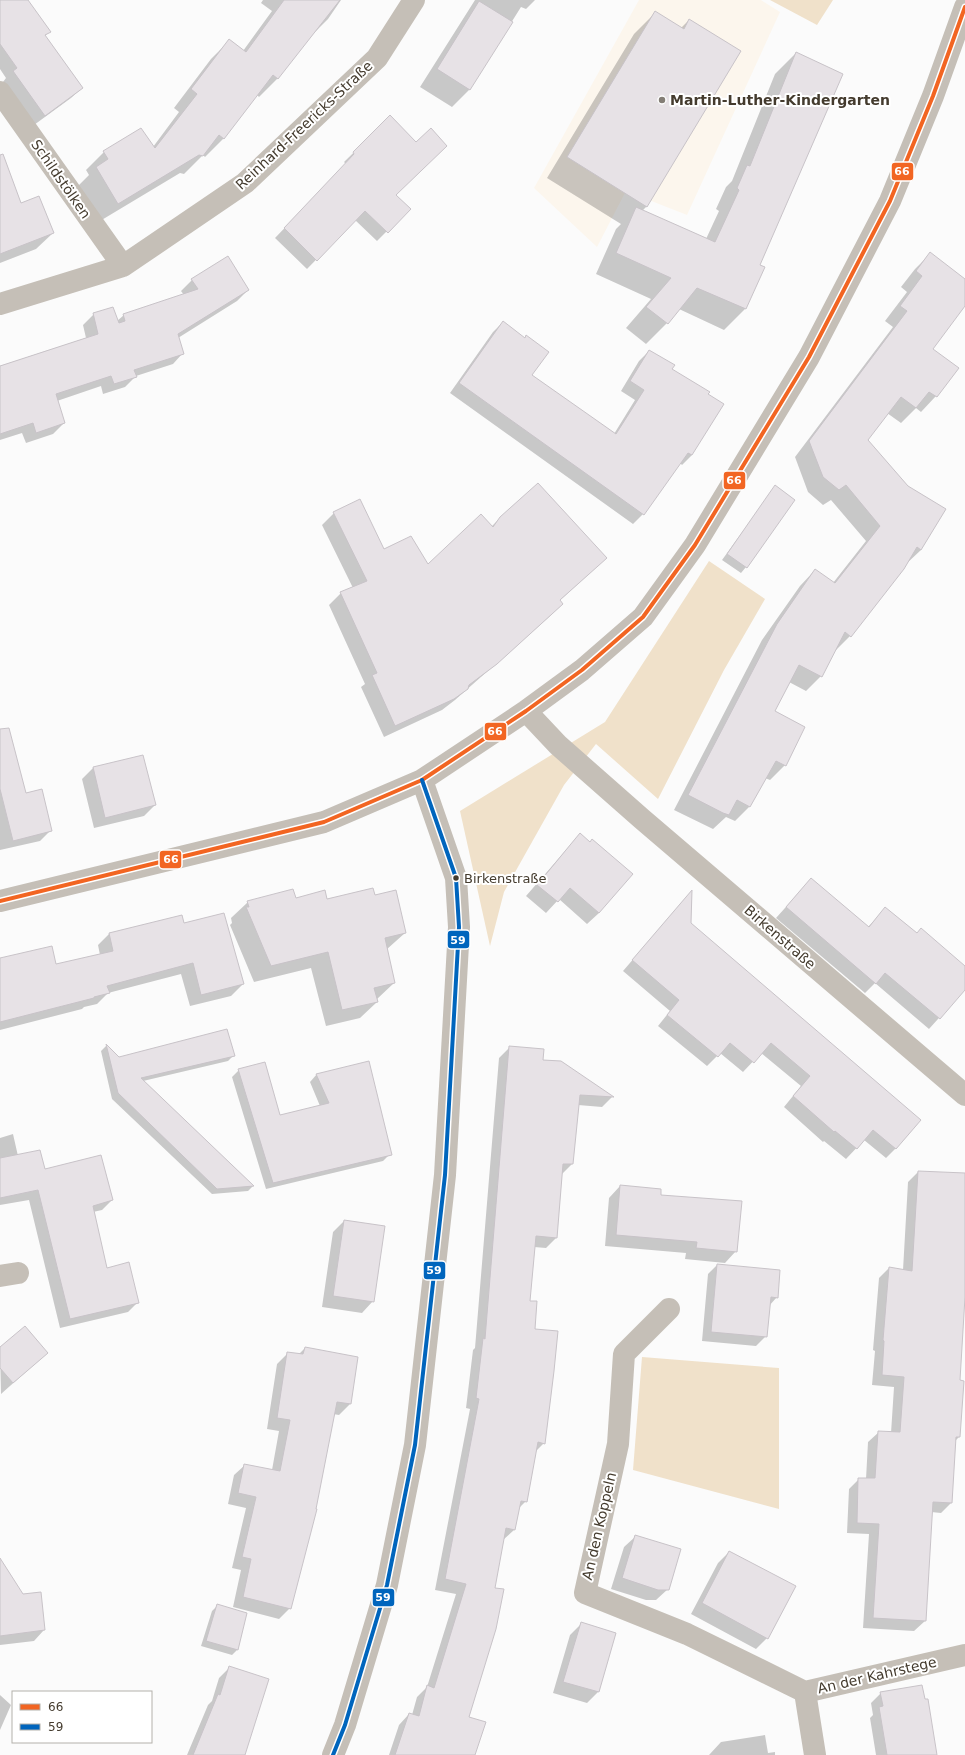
<svg xmlns="http://www.w3.org/2000/svg" width="965" height="1755" viewBox="0 0 965 1755" font-family="'DejaVu Sans',sans-serif">
<style>
.built{fill:#fcf6ed}
.green{fill:#f0e1ca}
.shadow{fill:#0003}
.building{fill:#e7e2e6;stroke:#c8c3c8}
.lines{fill:none;stroke-linecap:round;stroke-linejoin:round}
.minor{stroke:#c5bfb7;stroke-width:22}
.bus-1-casing{stroke:#fff;stroke-width:7}
.bus-2-casing{stroke:#fff;stroke-width:7}
.bus-1{stroke:#f26522;stroke-width:4}
.bus-2{stroke:#0065bd;stroke-width:4}
.poi-dot{fill:#847e76;stroke:#fff;stroke-width:1.5}
.bus-dot{fill:#443b2e;stroke:#fff;stroke-width:1.5}
.labels{text-anchor:middle;dominant-baseline:central;stroke-width:4;stroke-linejoin:round;paint-order:stroke}
.bus-label{font-size:13px;fill:#443b2e;stroke:#fff;text-anchor:start}
.poi-label{font-size:14px;font-weight:bold;fill:#443b2e;stroke:#fff;text-anchor:start}
.street-label{font-size:14px;fill:#443b2e;stroke:#fff}
.line-badge{stroke:#fff;stroke-width:1.5}
.badge-label{font-size:11px;text-anchor:middle;font-weight:bold;fill:#fff}
</style>
<rect width="100%" height="100%" fill="#fbfbfb"/>
<path class="built" d="M639,0H761L780,12L687,215L626,191L597,247L534,188Z"/>
<path class="green" d="M770,0H833L817,25Z
M709,561L765,599L724,670L658,799L596,744L564,785L504,892L490,946L460,811L605,722Z
M642,1357L779,1368V1509L633,1470Z"/>
<path class="shadow" d="M0,0H27L50,31L45,36L82,88L71,98L34,125L3,82L6,78L0,69Z
M263,0H341L328,19L310,37L278,78L259,97L257,95L223,139L205,157L203,155L184,174L180,173L100,221L78,186L89,175L86,170L104,152L153,147L179,112L174,108L211,59L229,41L243,51L272,11L261,3Z
M475,0H535L526,9L521,7L469,90L452,107L420,87Z
M655,13L681,28L689,20L647,206L642,211L706,239L719,211L716,209L726,187L732,181L775,74L796,53L759,265L763,267L745,309L724,330L679,309L667,323L646,344L626,328L651,299L596,274L616,229L621,224L547,178L634,34Z
M390,117L395,195L409,209L377,241L355,220L307,269L275,238L346,164L344,162Z
M0,158L20,204L53,233L36,249L0,263Z
M930,254L965,280V304L931,349L957,369L936,396L921,412L916,408L901,423L887,413L867,440L921,550L905,565L850,636L835,651L834,650L821,676L806,691L789,682L773,712L785,765L770,780L765,778L750,806L735,821L726,817L713,829L674,810L762,640L800,586L815,570L833,583L866,541L831,500L823,505L808,492L795,457L893,327L885,321L907,292L901,287L915,269Z
M192,280L248,290L237,301L178,338L183,353L173,364L136,376L125,387L103,394L101,386L57,401L64,423L53,434L26,443L22,433L0,440V366L86,338L83,325L94,314L117,321L124,315L184,295L181,291Z
M503,322L531,375L614,434L635,400L621,391L639,361L649,351L692,455L682,465L680,463L643,514L633,524L450,393L493,332Z
M775,487L746,567L741,573L722,560Z
M334,513L384,550L427,566L491,527L500,518L594,569L559,601L562,604L550,616L455,700L442,710L384,737L361,687L365,684L329,605L341,593L353,588L322,525Z
M0,753L25,794L51,830L40,841L0,850Z
M142,756L155,805L144,816L94,828L82,779L93,768Z
M580,834L599,913L587,924L559,899L546,913L526,896Z
M811,879L868,927L885,909L916,934L965,968V989L929,1029L875,983L865,993L776,918Z
M691,892L690,924L896,1148L886,1158L864,1140L846,1159L824,1141L823,1142L784,1107L801,1086L761,1053L743,1072L720,1053L707,1066L658,1026L670,1011L623,971Z
M374,896L405,933L386,950L394,983L376,1000L377,1002L360,1018L326,1026L311,968L254,982L230,925L232,923L231,918L248,902L326,900Z
M183,924L243,984L231,996L190,1006L181,974L108,993L97,1004L84,1007L82,1009L0,1030V960L56,965L100,955L98,945L109,934Z
M106,1046L119,1058L233,1056L228,1061L143,1081L253,1186L248,1191L212,1194L112,1099L101,1051Z
M510,1047L542,1060L561,1062L612,1097L602,1107L578,1105L572,1164L562,1174L556,1238L546,1248L534,1247L529,1302L534,1330L544,1443L535,1452L526,1501L519,1508L514,1530L503,1540L468,1718L474,1755H389L399,1725L409,1714L412,1715L417,1697L427,1687L456,1594L435,1590L470,1409L466,1408L473,1350L475,1348L499,1058Z
M239,1070L279,1116L320,1106L310,1082L317,1074L390,1154L383,1161L266,1189L232,1077Z
M13,1134L18,1156L44,1170L112,1200L102,1210L93,1212L106,1269L138,1302L128,1312L60,1328L29,1200L0,1205V1138Z
M918,1172L965,1174V1287L959,1381V1437L954,1442L951,1503L941,1513L931,1512L925,1621L914,1631L863,1628L869,1534L847,1533L849,1489L859,1479H866L868,1442L879,1432L891,1433L894,1387L872,1385L875,1351L873,1350L879,1278L889,1268L903,1270L908,1182Z
M620,1186L659,1196L736,1251L725,1263L685,1259L686,1253L605,1246L609,1198Z
M344,1221L373,1301L362,1313L322,1307L333,1232Z
M717,1265L777,1297L769,1306L766,1336L756,1346L702,1341L708,1274Z
M0,1348L47,1353L1,1394Z
M305,1348L357,1358L350,1404L339,1415L333,1414L290,1608L279,1619L233,1607L241,1570L232,1568L246,1508L228,1504L234,1475L245,1465L272,1470L279,1431L267,1429L277,1364L288,1353L299,1354Z
M636,1536L668,1589L656,1600H646L611,1589L624,1547Z
M729,1552L767,1638L756,1649L691,1614L718,1563Z
M0,1560L44,1630L34,1641L0,1645Z
M217,1606L237,1650L232,1655L201,1646L212,1611Z
M581,1624L615,1633L598,1692L587,1703L553,1693L570,1635Z
M229,1668L241,1755H187L208,1705L212,1701L219,1678Z
M881,1693L936,1755H876L870,1718L873,1715L871,1703Z
M0,1695L11,1705L0,1730Z
M765,1735L768,1753L775,1752V1755H709L721,1742Z"/>
<path class="building" d="M0,0H28L51,32L45,35L83,88L45,116L13,71L17,68L0,44Z
M284,0H340L278,79L273,75L224,139L219,135L203,156L199,155L118,204L96,167L108,159L103,151L141,128L155,148L197,94L191,89L229,39L246,52Z
M479,1L513,22L470,90L437,69Z
M655,11L684,29L689,19L741,51L647,207L567,157Z
M796,52L843,74L760,265L765,267L746,309L697,288L668,324L646,307L671,278L616,253L636,207L715,242L739,190L737,188L747,165L750,166Z
M390,115L416,142L431,128L447,146L396,195L411,209L388,233L365,211L317,261L284,228L354,154L353,152Z
M3,154L21,203L39,196L54,233L0,254V155Z
M930,252L965,279V306L933,349L959,368L937,397L929,392L916,408L901,397L868,440L908,486L946,509L921,550L917,547L904,569L851,637L845,632L822,677L799,665L775,711L805,727L786,766L776,761L750,807L737,800L729,815L723,813L688,795L777,624L815,569L835,583L880,526L846,485L839,490L823,477L809,441L907,311L900,306L922,276L916,271Z
M228,256L249,290L178,334L184,354L134,370L137,377L114,384L111,376L56,394L65,423L36,433L33,423L0,434V366L98,334L93,313L113,307L119,323L125,321L123,314L198,289L191,279Z
M503,321L525,338L526,335L549,352L532,375L616,434L644,390L630,381L649,350L675,365L672,369L710,392L708,394L724,404L692,455L688,453L644,515L459,383Z
M538,483L607,558L560,600L563,604L497,664L469,685L468,689L454,699L395,726L372,675L377,673L340,592L367,581L333,512L360,499L384,549L411,536L428,564L481,514L493,527L500,517Z
M775,485L795,500L747,568L727,554Z
M9,728L26,793L42,789L52,831L13,841L0,789V729Z
M143,755L156,805L105,818L93,767Z
M580,833L590,842L592,839L633,874L599,913L570,888L558,902L537,885Z
M811,878L869,927L885,907L917,933L921,928L965,966V990L940,1019L885,973L876,984L786,907Z
M373,888L375,895L396,890L406,933L385,938L395,983L374,988L378,1002L342,1010L328,952L271,966L246,907H249L247,901L293,889L296,898L325,890L327,899Z
M692,890L691,923L921,1120L896,1149L873,1130L857,1149L835,1131L834,1132L793,1096L810,1076L771,1043L754,1063L730,1043L718,1057L667,1015L679,1000L632,960Z
M224,913L244,984L201,995L193,963L107,986L110,993L94,997V998L0,1022V958L52,946L56,964L113,951L109,933L182,915L184,923Z
M227,1029L235,1056L141,1078L254,1186L217,1189L118,1093L106,1044L119,1057Z
M509,1046L544,1049L543,1060L561,1061L614,1097L580,1095L573,1164H563L557,1238L536,1236L530,1301H537L535,1329L558,1331L554,1371L545,1444L538,1442L527,1502L521,1501L515,1530L506,1528L495,1588L504,1589L496,1629L469,1717L486,1722L475,1755H395L409,1713L419,1716L427,1685L434,1688L466,1584L445,1579L479,1399L476,1398L483,1338L485,1339Z
M369,1061L392,1155L273,1183L238,1069L265,1062L280,1115L329,1103L316,1074Z
M40,1150L45,1169L101,1155L113,1200L93,1206L107,1268L129,1262L139,1303L70,1319L38,1190L0,1198V1158Z
M918,1171L965,1173V1297L960,1380L964,1381L960,1437H956L952,1503L933,1502L926,1621L873,1618L879,1524L857,1523L858,1478H875L878,1431L900,1432L904,1377L882,1375L884,1341L883,1340L889,1267L912,1271Z
M620,1185L661,1189V1195L742,1201L737,1252L696,1248L697,1242L616,1235Z
M344,1220L385,1226L374,1302L333,1296Z
M717,1264L780,1270L778,1298L771,1297L767,1337L711,1332Z
M25,1326L48,1353L13,1383L0,1368V1347Z
M305,1347L358,1357L351,1404L337,1402L316,1509H317L291,1609L243,1597L251,1559L242,1557L256,1497L238,1493L244,1464L280,1471L290,1420L277,1418L287,1352L303,1354Z
M635,1535L681,1549L669,1590H658L622,1578Z
M729,1551L796,1586L768,1639L702,1603Z
M0,1558L23,1594L41,1592L45,1630L0,1636Z
M217,1604L247,1613L238,1650L206,1641Z
M581,1622L616,1633L599,1692L563,1682Z
M229,1666L269,1679L245,1755H193L218,1694L220,1695Z
M922,1685L925,1699H928L937,1755H887L879,1707L883,1706L880,1692Z"/>
<g class="lines">
<path class="minor" d="M0,92L123,266
M0,304L123,266L245,183L377,58L414,0
M526,711L558,745L642,819L965,1095
M0,901L324,822L422,780L526,711L582,670L643,617L695,545L809,357L890,201L933,96L965,7
M0,1276L18,1273
M669,1309L624,1354L618,1444L585,1593L687,1634L805,1692
M333,1755L345,1725L387,1585L415,1445L445,1175L459,927L456,878L422,780
M815,1755L805,1692L965,1655"/>
<defs>
<path id="bus-1" d="M0,901L324,822L422,780L526,711L582,670L643,617L695,545L809,357L890,201L933,96L965,7"/>
<path id="bus-2" d="M333,1755L345,1725L387,1585L415,1445L445,1175L459,927L456,878L422,780"/>
</defs>
<use href="#bus-1" class="bus-1-casing"/>
<use href="#bus-2" class="bus-2-casing"/>
<use href="#bus-1" class="bus-1"/>
<use href="#bus-2" class="bus-2"/>
</g>
<circle class="poi-dot" cx="662" cy="100" r="4"/>
<circle class="bus-dot" cx="456" cy="878" r="3.5"/>
<g class="labels">
<g class="bus-label">
<text x="464" y="878">Birkenstraße</text>
</g>
<g class="poi-label">
<text x="670" y="100">Martin-Luther-Kindergarten</text>
</g>
<g class="street-label">
<text transform="translate(304 125) rotate(-43)">Reinhard-Freericks-Straße</text>
<text transform="translate(61 179) rotate(55)">Schildstölken</text>
<text transform="translate(780 937) rotate(41)">Birkenstraße</text>
<text transform="translate(599 1526) rotate(-77)">An den Koppeln</text>
<text transform="translate(877 1675) rotate(-13)">An der Kahrstege</text>
</g>
</g>
<g class="line-badge">
<rect x="891" y="162" width="23" height="19" rx="4" fill="#f26522"/>
<rect x="723" y="471" width="23" height="19" rx="4" fill="#f26522"/>
<rect x="484" y="722" width="23" height="19" rx="4" fill="#f26522"/>
<rect x="159" y="850" width="23" height="19" rx="4" fill="#f26522"/>
<rect x="447" y="930" width="23" height="19" rx="4" fill="#0065bd"/>
<rect x="423" y="1261" width="23" height="19" rx="4" fill="#0065bd"/>
<rect x="372" y="1588" width="23" height="19" rx="4" fill="#0065bd"/>
</g>
<g class="badge-label">
<text x="902" y="175">66</text>
<text x="734" y="484">66</text>
<text x="495" y="735">66</text>
<text x="171" y="863">66</text>
<text x="458" y="944">59</text>
<text x="434" y="1274">59</text>
<text x="383" y="1601">59</text>
</g>
<rect x="12" y="1691" width="140" height="52" fill="#ffffff" stroke="#b4b1ab"/>
<rect x="20" y="1704" width="20" height="6" fill="#f26522" stroke="#b4b1ab"/>
<text x="48" y="1711" font-size="12" fill="#443b2e">66</text>
<rect x="20" y="1724" width="20" height="6" fill="#0065bd" stroke="#b4b1ab"/>
<text x="48" y="1731" font-size="12" fill="#443b2e">59</text>
</svg>
